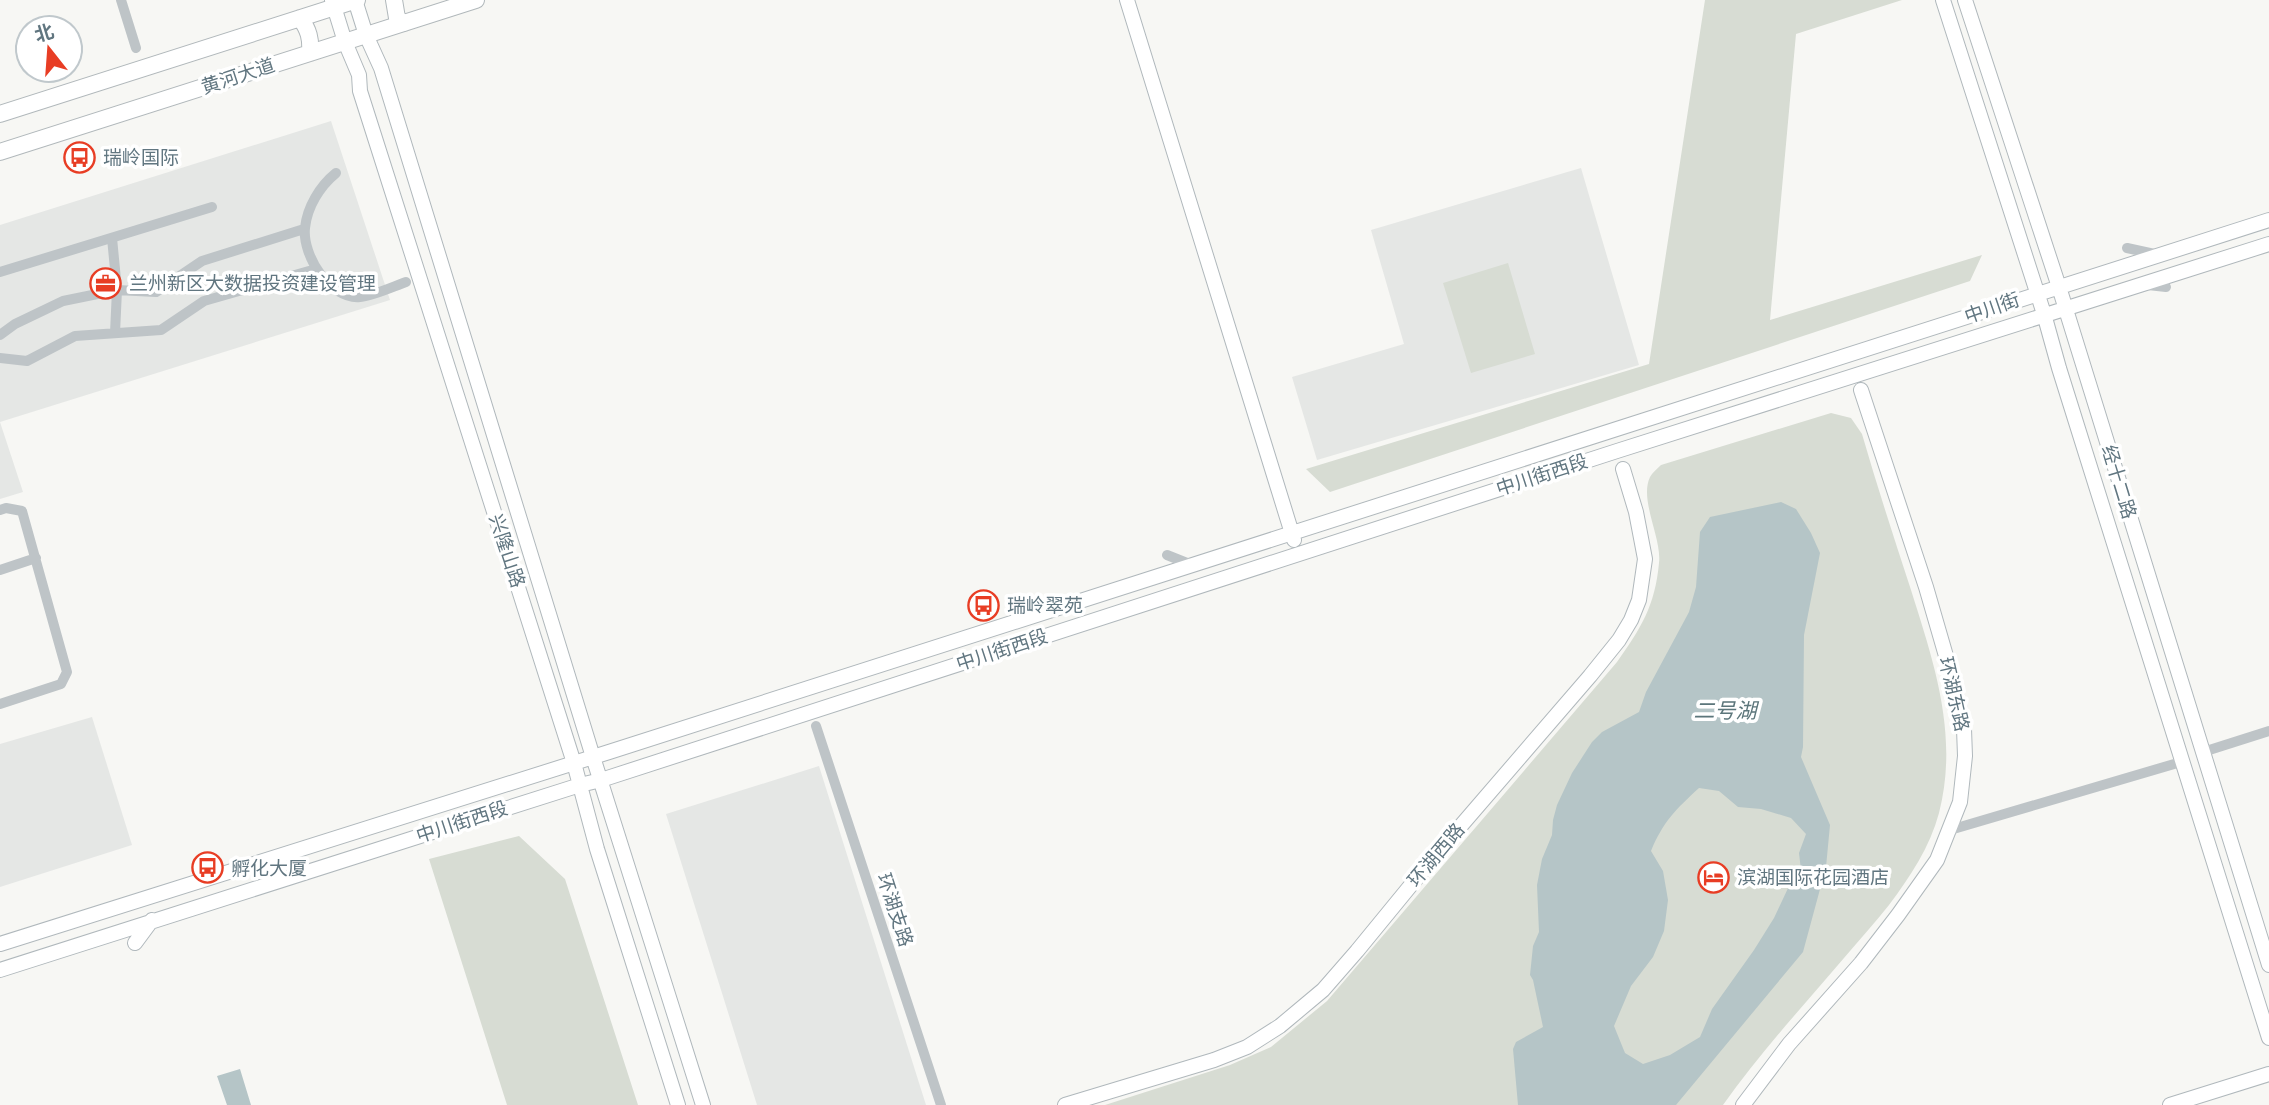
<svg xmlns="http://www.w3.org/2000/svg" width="2269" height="1105" viewBox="0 0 2269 1105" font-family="'Roboto Condensed','Noto Sans SC',sans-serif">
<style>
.built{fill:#e5e7e5}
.green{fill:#d7dcd3}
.water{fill:#b5c5c7;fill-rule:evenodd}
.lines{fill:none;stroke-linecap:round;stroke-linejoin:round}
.secondary-casing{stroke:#b0b8bc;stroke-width:16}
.primary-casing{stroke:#b1b8bb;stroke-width:18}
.street{stroke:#bec4c7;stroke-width:10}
.secondary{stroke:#fff;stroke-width:14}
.primary{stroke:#fff;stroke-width:16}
.labels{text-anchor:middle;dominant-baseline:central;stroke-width:7;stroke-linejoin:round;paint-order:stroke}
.street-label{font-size:19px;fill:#617680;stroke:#fff}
.poi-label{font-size:19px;fill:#617680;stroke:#fff;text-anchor:start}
.water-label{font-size:21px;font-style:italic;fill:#5c767b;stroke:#fff}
</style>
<rect width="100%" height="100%" fill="#f7f7f4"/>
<path class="built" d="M331,121L390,300L0,422V225Z
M1581,168L1639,365L1317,460L1292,377L1404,344L1371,230Z
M0,422L23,492L0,499Z
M92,717L132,845L0,887V744Z
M819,766L926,1105H757L666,814Z"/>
<path class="green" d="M1705,0H1902L1796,34L1770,320L1982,255L1970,281L1330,492L1306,469L1649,364Z
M1508,263L1535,354L1471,373L1443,283Z
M1831,413L1851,418L1862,434C1877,486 1894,538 1911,590C1934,663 1959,735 1939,813C1930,847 1910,877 1889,905C1875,923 1859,940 1844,958C1803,1006 1760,1053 1723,1105H1105L1230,1065L1271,1047L1327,1001L1617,662C1641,628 1655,606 1659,563C1662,538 1639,500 1650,477C1652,473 1657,469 1661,465Z
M519,836L565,879L638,1105H507L429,859Z"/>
<path class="water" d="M1781,502L1796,509L1811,533L1820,553L1804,635L1803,747L1801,757L1830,825L1826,867L1803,952L1676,1105H1518L1513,1049L1516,1042L1543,1027L1533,980L1530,975L1533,946L1539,932L1537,885L1542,859L1552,835L1553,820L1557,805L1572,773L1592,742L1602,732L1639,712L1646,692L1689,612L1696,587L1700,532L1710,517ZM1699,788L1719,791L1738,807L1761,809L1791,818L1806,834L1799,853L1801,870L1790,884L1774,918L1754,950L1712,1009L1700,1037L1670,1055L1643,1064L1625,1053L1614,1026L1631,986L1653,957L1664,931L1668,900L1663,871L1651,851C1663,822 1676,809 1699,788Z
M240,1069L251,1105H227L217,1076Z"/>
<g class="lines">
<defs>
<path id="secondary" d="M332,0L345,42L359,75L360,91L574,763L597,849L678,1105
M355,0L366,35L381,68L593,757L703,1105
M1127,0L1294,540
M1943,0L2044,314L2059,368L2269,1038
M1965,0L2059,287L2269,965
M135,943L152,920
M0,944L609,752L2269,220
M0,970L580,785L601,780L1617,451L2269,244
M1065,1105L1214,1060L1247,1047L1280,1026L1323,990L1357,951L1434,857L1590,676L1619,640L1631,620L1639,600L1645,559L1636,512L1623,469
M1743,1105L1789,1044L1861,963L1898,915L1937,860L1960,802L1965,756L1964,729L1955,687L1926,587L1861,390
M2170,1105L2269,1074"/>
<path id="primary" d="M394,0L397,18L404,23
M300,18C309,30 311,39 310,53
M0,114L357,0
M0,152L476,0"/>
</defs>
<use href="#secondary" class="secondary-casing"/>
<use href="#primary" class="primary-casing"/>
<path class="street" d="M121,0L136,48
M336,173C320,186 307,207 305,228C302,255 330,300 360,297C375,295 392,287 406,282
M112,238L117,290L115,333
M2127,248L2159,255
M0,272L212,207
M2148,285L2166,287
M0,335L15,324L63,301L117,290L156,292L202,261L304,229
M0,358L27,361L75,336L161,330L204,301L316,269
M0,510L6,508L22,511L67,672L61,684L0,704
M1167,555L1192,565
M0,570L36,558
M816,726L941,1105
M2203,752L2269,731
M1950,830L2181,762"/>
<use href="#secondary" class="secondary"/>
<use href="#primary" class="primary"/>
</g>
<defs>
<symbol id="bus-ring" viewBox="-11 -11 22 22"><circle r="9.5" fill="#fff" stroke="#e83d24" stroke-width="1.5"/><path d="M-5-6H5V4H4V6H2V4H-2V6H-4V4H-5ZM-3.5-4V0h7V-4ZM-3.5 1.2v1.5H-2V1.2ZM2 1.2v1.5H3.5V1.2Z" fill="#e83d24"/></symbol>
<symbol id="office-ring" viewBox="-11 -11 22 22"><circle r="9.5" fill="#fff" stroke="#e83d24" stroke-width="1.5"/><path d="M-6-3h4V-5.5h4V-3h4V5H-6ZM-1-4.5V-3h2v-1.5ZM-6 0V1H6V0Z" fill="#e83d24"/></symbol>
<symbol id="hotel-ring" viewBox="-11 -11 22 22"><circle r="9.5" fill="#fff" stroke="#e83d24" stroke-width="1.5"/><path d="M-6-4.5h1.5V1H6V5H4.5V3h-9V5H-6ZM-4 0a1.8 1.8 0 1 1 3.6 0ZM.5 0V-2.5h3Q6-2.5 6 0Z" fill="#e83d24"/></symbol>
</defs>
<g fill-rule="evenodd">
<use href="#bus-ring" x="62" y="140" width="35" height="35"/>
<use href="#office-ring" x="88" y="266" width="35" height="35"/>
<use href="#bus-ring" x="966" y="588" width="35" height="35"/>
<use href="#bus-ring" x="190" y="850" width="35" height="35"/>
<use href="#hotel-ring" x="1696" y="860" width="35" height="35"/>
</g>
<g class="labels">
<g class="street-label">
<text transform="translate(238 76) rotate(-18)">黄河大道</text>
<text transform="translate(1992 308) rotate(-19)">中川街</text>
<text transform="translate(1542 475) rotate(-18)">中川街西段</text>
<text transform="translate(2119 482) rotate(73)">经十二路</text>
<text transform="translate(507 551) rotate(72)">兴隆山路</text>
<text transform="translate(1002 650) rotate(-18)">中川街西段</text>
<text transform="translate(1954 694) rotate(77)">环湖东路</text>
<text transform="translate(462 822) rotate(-18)">中川街西段</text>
<text transform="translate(1436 855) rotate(-50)">环湖西路</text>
<text transform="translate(895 910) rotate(72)">环湖支路</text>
</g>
<g class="poi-label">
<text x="103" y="157">瑞岭国际</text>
<text x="129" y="283">兰州新区大数据投资建设管理</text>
<text x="1007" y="605">瑞岭翠苑</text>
<text x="231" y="868">孵化大厦</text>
<text x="1737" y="877">滨湖国际花园酒店</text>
</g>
<g class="water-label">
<text x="1725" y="711">二号湖</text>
</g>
</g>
<g transform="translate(49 49) rotate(343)"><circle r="33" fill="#ffffff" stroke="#c0c8cc" stroke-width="2"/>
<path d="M0-5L12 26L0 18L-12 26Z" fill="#e83d24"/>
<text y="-10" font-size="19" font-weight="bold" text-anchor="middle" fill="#617680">北</text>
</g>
</svg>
